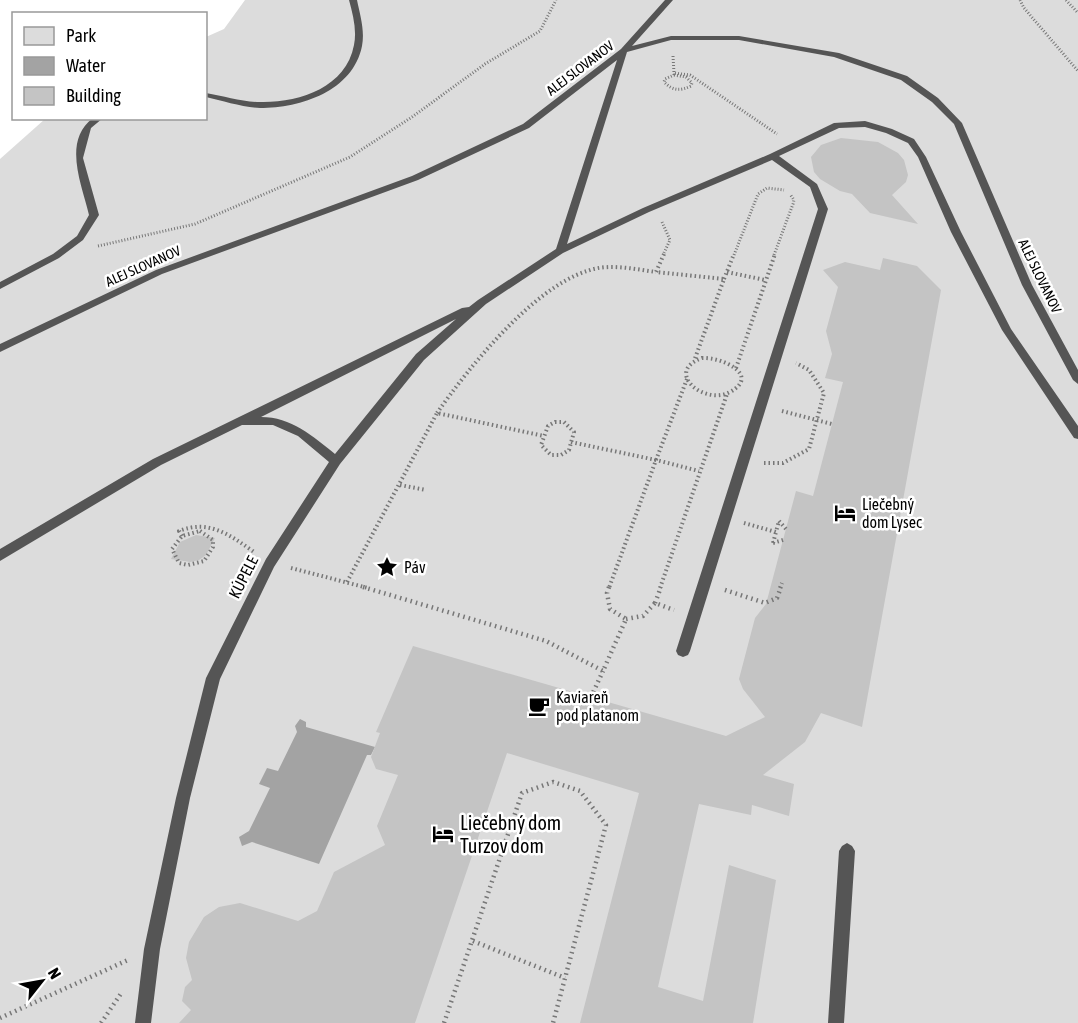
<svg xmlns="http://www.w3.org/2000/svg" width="1078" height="1023" viewBox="0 0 1078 1023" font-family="'Asap Condensed',sans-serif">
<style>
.green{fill:#dcdcdc}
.water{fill:#a3a3a3}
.building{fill:#c4c4c4}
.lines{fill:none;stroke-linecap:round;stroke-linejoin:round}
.path-far2{stroke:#777;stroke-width:3;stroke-dasharray:1 2;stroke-linecap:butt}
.path-far1{stroke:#777;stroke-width:4;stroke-dasharray:1.5 3;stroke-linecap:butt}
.path{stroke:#777;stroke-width:4.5;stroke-dasharray:1.5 4;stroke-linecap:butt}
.lane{fill:#555;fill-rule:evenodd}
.labels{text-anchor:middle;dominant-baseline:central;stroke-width:5;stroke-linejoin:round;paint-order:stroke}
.far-street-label{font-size:14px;fill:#000;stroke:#fff}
.poi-label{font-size:16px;fill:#000;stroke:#fff;text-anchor:start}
.street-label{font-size:16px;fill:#000;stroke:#fff}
.near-poi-label{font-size:20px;fill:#000;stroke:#fff;text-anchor:start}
</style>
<rect width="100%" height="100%" fill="#fff"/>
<path class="green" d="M245,0H1078V1023H0V159L45,119L206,118V37L224,29Z"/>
<path class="water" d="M300,719L306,722V727L375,747L371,755H367L319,864L252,842L242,846L239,837L249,831L270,788L259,784L267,768L278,771L297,732L295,726Z"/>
<path class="building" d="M841,138L878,142L898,153L904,160L908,175L906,182L892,195L918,224L870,213L852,194L840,191L820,179L814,172L811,157L821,145Z
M883,258L917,266L941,290L862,727L821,713L805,742L763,775L794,784L789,816L752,805L751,815L699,804L658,987L703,1001L729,865L776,880L753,1023H580L639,793L507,753L415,1023H179L191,1010L182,1001L185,987L192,980L186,958L189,942L204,917L219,907L240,903L298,921L317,911L334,872L385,845L377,826L398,775L376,769L371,757L380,733L376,732L413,646L726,736L765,717L743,689L739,679L755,618L766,604L796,491L813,496L843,382L825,378L832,354L826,331L838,287L823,270L845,262L880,270Z
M196,535L215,538L206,555L199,560L190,562L171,559L180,542Z"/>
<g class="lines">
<path class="path-far2" d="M1020,0L1024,8L1078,71
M1066,0L1078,13
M673,56L674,73
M674,75L686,77L692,83L691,86C680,91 673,91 664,82L665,79Z
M674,75V73L690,75L777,134
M662,222L670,240L663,255
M98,246L195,224L350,157L412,117L485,64L540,31L556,0
M734,255L758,194L767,188L784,190
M774,255L793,204L794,200L790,194"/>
<path class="path-far1" d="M664,254L656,272L724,279L694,361
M727,272L765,280
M724,279L734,254
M702,358C722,357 761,375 730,392C705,406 663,372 702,358Z
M736,368L775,254
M687,379L656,460L699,471
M782,411L832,424
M437,413C469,367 533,288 587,271C608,263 634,269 656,272
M555,422H564L574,432L569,450L561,455H551L541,445L548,426Z
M571,442L656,460L609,588
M764,463H783L809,449L824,393L809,370L796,363
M400,485L426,490
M779,521L786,529
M744,523L776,532L779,521
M200,531L213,540V547L204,561L188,565L179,563L172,549L182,536Z
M182,536L179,531C209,519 230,535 254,552
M773,543L776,532
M773,543L783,540
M291,568L368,588
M347,582L437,413L544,436
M660,588L727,394
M780,588L782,583"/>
<path class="path" d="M363,587L546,641L603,671L626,619L610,609L607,593L609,587
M725,590L765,603L777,598L781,587
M655,603L661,587
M626,619L643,616L655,603L674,610
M591,697L603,671
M473,941L565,978
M0,1018L128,960
M101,1023L122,992
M444,1023L522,793L553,782L580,791L606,825L553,1023"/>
<path class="lane" d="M349,0H357C360,15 365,30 362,46C353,91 301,108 260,108C242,107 223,101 206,97V93C224,96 242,102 260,102C298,103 346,88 354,45C357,30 353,15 349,0Z
M665,0H673L632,46L671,36H739L839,53L907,76L938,98L962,123L1032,285L1078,370V384L1073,380L1022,285L954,124L932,102L901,80L834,57L739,40H671L627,52L567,244L643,208L770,154L834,123L865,121L892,129L914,139L926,157L961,232L1011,329L1078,426V439L1074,438L1002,330L951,232L918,157L908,143L886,133L865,127L839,128L779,156L817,184L828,209L690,651L688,655L683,657L678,655L676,651L818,209L810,187L772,160L649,212L563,253L486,304L424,360L340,464L274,567L220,679L190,798L160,949L151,1023H135L144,949L176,798L206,678L266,559L329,462L298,436L273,425H242L161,465L0,561V549L153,459L462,308L469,307L478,300L556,249L617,60L529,128L418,180L162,274L0,352V344L156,270L412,176L523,124L621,49ZM456,319L416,354L335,454C313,436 291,417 261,417Z
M93,118H103L91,128L83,158L99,215L83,240L59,258L0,289V282L53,254L77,236L89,215C82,185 62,141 93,118Z
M847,843L852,846L855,851L844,1023H828L839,851L842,846Z"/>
</g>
<defs>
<symbol id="hotel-bare" viewBox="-9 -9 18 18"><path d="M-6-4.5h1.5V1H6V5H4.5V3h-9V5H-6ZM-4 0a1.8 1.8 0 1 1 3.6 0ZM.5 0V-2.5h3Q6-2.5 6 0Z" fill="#000" stroke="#fff" stroke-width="2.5" paint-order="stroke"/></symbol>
<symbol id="sight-bare" viewBox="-9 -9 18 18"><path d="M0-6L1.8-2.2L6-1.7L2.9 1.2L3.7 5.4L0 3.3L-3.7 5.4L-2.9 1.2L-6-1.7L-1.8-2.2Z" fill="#000" stroke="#fff" stroke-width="2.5" paint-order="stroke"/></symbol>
<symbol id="cafe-bare" viewBox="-9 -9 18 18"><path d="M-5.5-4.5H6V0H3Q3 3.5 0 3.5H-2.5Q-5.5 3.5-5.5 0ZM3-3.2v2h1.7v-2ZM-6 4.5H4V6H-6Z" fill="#000" stroke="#fff" stroke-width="2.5" paint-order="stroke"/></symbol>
</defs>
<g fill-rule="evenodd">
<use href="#hotel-bare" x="830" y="498" width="30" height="30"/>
<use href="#sight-bare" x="372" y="552" width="30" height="30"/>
<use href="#cafe-bare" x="524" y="691" width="30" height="30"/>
<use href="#hotel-bare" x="428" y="819" width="30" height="30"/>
</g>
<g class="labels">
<g class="far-street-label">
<text transform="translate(580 68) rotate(-37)">ALEJ SLOVANOV</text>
<text transform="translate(143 266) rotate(-24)">ALEJ SLOVANOV</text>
<text transform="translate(1040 276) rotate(64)">ALEJ SLOVANOV</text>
</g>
<g class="poi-label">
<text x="862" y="504">Liečebný<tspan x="862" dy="18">dom Lysec</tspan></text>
<text x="404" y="567">Páv</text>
<text x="556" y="697">Kaviareň<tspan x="556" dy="18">pod platanom</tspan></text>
</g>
<g class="street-label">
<text transform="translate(243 577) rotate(-63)">KÚPELE</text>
</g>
<g class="near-poi-label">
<text x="460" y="822">Liečebný dom<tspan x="460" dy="23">Turzov dom</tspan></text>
</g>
</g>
<rect x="12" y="12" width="195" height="108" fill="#ffffff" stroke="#999999" stroke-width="1.5"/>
<rect x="24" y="27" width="30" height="18" fill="#dcdcdc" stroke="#999999" stroke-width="1.5"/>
<text x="66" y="42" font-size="18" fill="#000000">Park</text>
<rect x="24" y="57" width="30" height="18" fill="#a3a3a3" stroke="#999999" stroke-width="1.5"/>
<text x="66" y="72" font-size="18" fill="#000000">Water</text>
<rect x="24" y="87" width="30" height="18" fill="#c4c4c4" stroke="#999999" stroke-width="1.5"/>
<text x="66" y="102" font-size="18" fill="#000000">Building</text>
<g transform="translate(42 981) rotate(59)" stroke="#ffffff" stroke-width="4.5" paint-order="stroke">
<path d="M0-4.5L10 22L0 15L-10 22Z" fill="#000000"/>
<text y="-9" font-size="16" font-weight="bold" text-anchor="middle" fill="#000000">N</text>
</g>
</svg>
